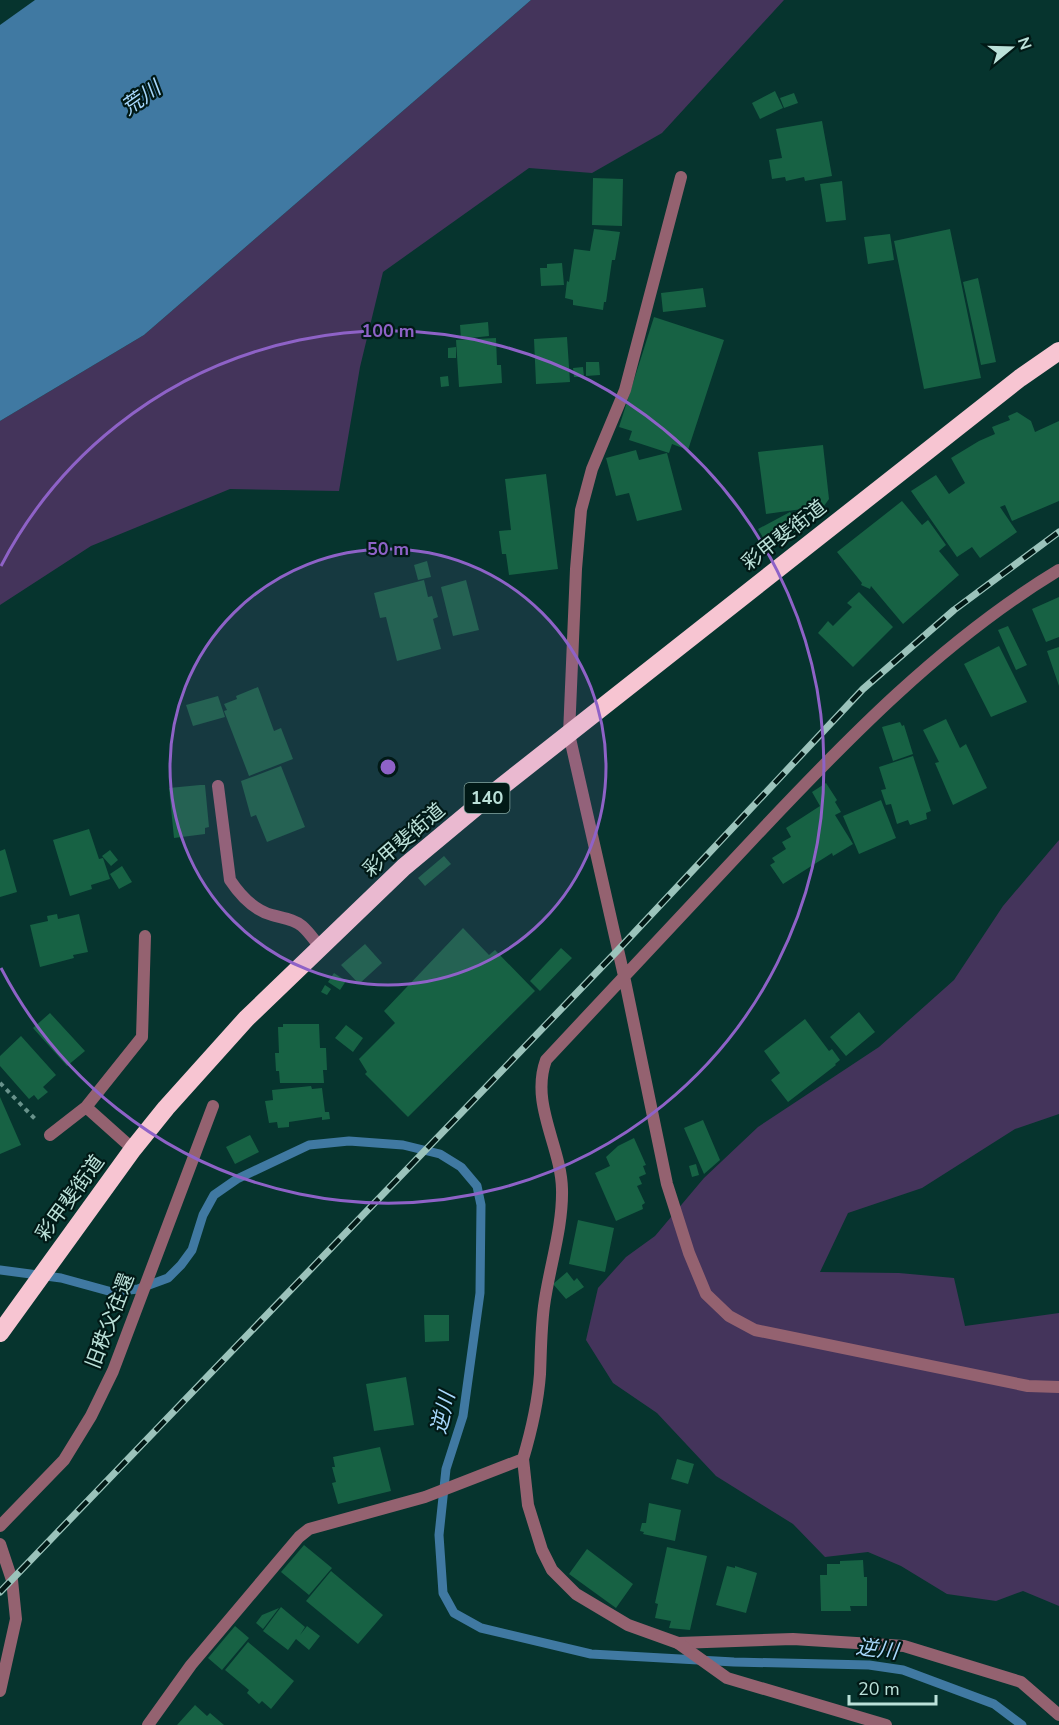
<svg xmlns="http://www.w3.org/2000/svg" width="1059" height="1725" viewBox="0 0 1059 1725" font-family="'Nunito Sans','Noto Sans JP',sans-serif">
<style>
.green{fill:#44345b}
.water{fill:#4079a2}
.lines{fill:none;stroke-linecap:round;stroke-linejoin:round}
.stream{stroke:#4079a2;stroke-width:9}
.building{fill:#176244}
.path{stroke:#68928b;stroke-width:4;stroke-dasharray:4.5 4.5;stroke-linecap:butt}
.lane{stroke:#946270;stroke-width:12}
.street{stroke:#946270;stroke-width:12}
.highway{stroke:#f7c5d2;stroke-width:18}
.rail-casing{stroke:#9bc3bb;stroke-width:7}
.rail{stroke:#011916;stroke-width:4.5;stroke-dasharray:14;stroke-linecap:butt}
.ring{fill:none;stroke:#8e62c7;stroke-width:3}
.labels{text-anchor:middle;dominant-baseline:central;stroke-width:4.5;stroke-linejoin:round;paint-order:stroke}
.shield{fill:#011916;stroke:#83a59e;stroke-width:1.5}
.shield-label{font-size:18px;font-weight:bold;fill:#bbe1d9}
.street-label{font-size:20px;fill:#bbe1d9;stroke:#011916}
.water-label{font-size:21px;font-style:italic;fill:#a8d8fc;stroke:#011916}
.centre{fill:#8e62c7;stroke:#011916;stroke-width:3}
.ring-label{font-size:18px;text-anchor:middle;font-weight:bold;fill:#8e62c7;stroke:#011916;stroke-width:4.5;stroke-linejoin:round;paint-order:stroke}
</style>
<rect width="100%" height="100%" fill="#06342e"/>
<path class="green" d="M531,0H784L662,133L592,173L529,168L383,272L360,367L339,491L230,489L91,546L0,605V421L144,335Z
M1059,840V1114L1015,1129L922,1188L848,1213L820,1272L899,1273L954,1278L965,1326L1059,1313V1606L1023,1591L996,1601L947,1594L901,1566L868,1552L825,1557L793,1524L716,1476L657,1413L613,1383L586,1340L598,1288L626,1257L655,1236L704,1178L758,1127L879,1047L954,980L1003,906Z"/>
<path class="water" d="M35,0H531L144,335L0,421V25Z"/>
<g class="lines">
<path class="stream" d="M0,1270L61,1278L112,1292L138,1289L168,1278L181,1265L192,1250L203,1215L214,1195L237,1179L309,1145L349,1141L403,1145L440,1154L461,1167L477,1186L481,1205L480,1293L463,1416L446,1469L439,1535L443,1593L454,1613L481,1628L591,1654L734,1662L869,1665L903,1670L994,1704L1022,1725"/>
</g>
<path class="building" d="M775,91L783,108L760,119L752,103Z
M794,93L798,103L784,108L780,98Z
M822,121L832,176L805,181L804,177L786,181L785,177L772,179L769,160L782,158L776,129Z
M593,178L623,179L622,226L592,225Z
M842,181L846,220L826,222L820,184Z
M594,229L620,232L615,260H612L606,302H604L603,310L573,305V300L565,298L567,281L569,282L574,249L590,251Z
M950,229L981,378L924,389L894,241Z
M890,234L894,260L868,264L864,237Z
M562,263L564,285L541,286L540,268H547V264Z
M978,278L996,362L981,365L963,282Z
M703,288L706,307L663,312L661,293Z
M654,317L724,340L688,450L672,444L669,453L629,440L632,431L619,427Z
M488,322L489,336L461,339L460,325Z
M567,337L570,382L536,384L534,339Z
M496,338L497,365H501L502,383L459,387L456,340Z
M456,347V358H448V348Z
M586,362H599L600,375L586,376Z
M583,367L584,377H574L573,368Z
M448,376L449,386L441,387L440,377Z
M1017,412L1031,421L1035,432L1059,421V501L1012,521L1005,505L1000,507L1017,532L980,558L972,547L957,557L911,491L936,475L949,494L965,483L951,458L979,441L995,434L992,427L1010,420L1008,416Z
M823,445L829,499L824,506L766,514L758,452Z
M636,450L639,460L667,453L682,510L637,521L629,493L616,496L606,458Z
M546,474L558,569L509,575L506,554H502L499,531L511,530L505,479Z
M902,501L922,525L928,520L946,545L939,551L959,575L903,624L871,586L870,589L861,585L862,583L837,552Z
M790,512L800,529L768,546L758,529Z
M427,561L431,577L418,580L414,565Z
M424,580L428,597L432,596L438,617L433,619L441,649L397,661L386,617L380,618L374,593Z
M466,580L479,630L453,636L441,587Z
M859,592L893,627L853,667L818,633L828,621L833,626L852,607L847,603Z
M1059,597V637L1046,642L1032,609Z
M1008,626L1027,665L1016,670L998,630Z
M999,646L1027,702L991,717L964,664Z
M1059,647V686L1047,651Z
M258,687L274,731L281,728L293,759L249,776L224,711L227,710L224,704L237,699L236,696Z
M218,696L225,717L193,726L186,705Z
M946,719L960,748L966,744L987,788L953,805L935,763L939,762L923,730Z
M900,722L902,726L904,725L913,754L893,761L882,727Z
M913,756L931,811L926,813L927,819L910,825L908,820L897,824L891,804L886,805L881,790L886,789L879,767Z
M281,766L305,827L267,842L256,815L251,817L241,781Z
M826,783L837,800L835,802L841,812L835,815L853,844L833,856L832,853L783,884L770,865L775,862L772,858L786,849L782,842L791,837L786,828L820,806L812,792Z
M200,785H205L209,827L205,828V834L174,838L169,788Z
M881,800L896,838L859,854L843,816Z
M89,829L99,859L103,858L110,879L91,885L92,889L70,896L53,840Z
M5,849L17,892L0,897V851Z
M110,850L118,860L111,866L102,856Z
M444,856L451,864L425,886L418,878Z
M122,866L132,882L119,889L110,874Z
M57,914L58,919L79,914L88,952L73,955L74,958L40,967L30,925L48,921L47,916Z
M463,928L489,955L495,950L535,991L408,1117L365,1074L367,1072L359,1059L395,1023L384,1011Z
M365,944L382,963L359,984L341,965Z
M561,948L572,958L540,991L530,981Z
M334,973L346,981L340,990L328,982Z
M325,985L331,989L327,995L321,992Z
M859,1012L875,1032L846,1056L830,1037Z
M50,1013L85,1051L67,1066L33,1028Z
M805,1019L829,1051L832,1049L840,1060L835,1064L836,1065L788,1102L771,1080L780,1073L764,1051Z
M283,1024H319L320,1048H326L327,1070H323L324,1083H280L279,1071H276L275,1053H279L278,1027H283Z
M346,1025L363,1038L353,1052L335,1038Z
M21,1036L56,1075L43,1087L48,1092L38,1100L34,1095L29,1099L0,1066V1056Z
M311,1086L312,1089L322,1088L325,1112H329L330,1119L322,1120V1117L289,1122V1127L278,1128L277,1122L269,1123L265,1101L273,1100L272,1090Z
M0,1097L21,1145L0,1154Z
M703,1120L720,1160L704,1174L684,1128Z
M250,1135L259,1152L235,1164L226,1147Z
M634,1138L646,1165L643,1166L646,1174L639,1177L642,1184L637,1186L645,1203L642,1205L643,1209L616,1221L595,1173L610,1166L606,1157L618,1146Z
M696,1164L699,1175L692,1177L689,1166Z
M578,1220L614,1228L605,1272L569,1264Z
M567,1272L574,1281L577,1278L584,1287L566,1299L553,1284Z
M424,1315H449V1341L425,1342Z
M406,1377L414,1425L374,1431L366,1384Z
M380,1447L391,1491L338,1504L332,1483L336,1482L332,1467H335L333,1457Z
M677,1459L694,1464L688,1484L671,1479Z
M649,1503L681,1510L675,1541L643,1534L644,1532L640,1531L642,1523H646Z
M304,1545L332,1568L309,1595L281,1572Z
M667,1547L707,1556L690,1630L669,1628L671,1621L655,1618L658,1604L655,1603Z
M587,1549L633,1584L616,1608L569,1574Z
M863,1560L864,1577H867V1606H850L851,1611H821L820,1575H827V1564H840V1561Z
M727,1566L735,1568V1566L757,1573L746,1613L716,1605Z
M331,1571L383,1615L358,1644L306,1601Z
M281,1607L305,1627L300,1635L307,1626L320,1636L309,1650L296,1639L288,1650L263,1631Z
M279,1608L263,1629L256,1623L262,1615Z
M235,1626L249,1638L222,1670L208,1658Z
M248,1642L294,1681L271,1709L262,1701L259,1704L247,1693L249,1690L225,1670Z
M195,1705L207,1716L210,1713L224,1725H177Z"/>
<g class="lines">
<path class="path" d="M0,1083L37,1121"/>
<path class="lane" d="M218,786L230,880C240,895 253,910 272,915C282,918 294,919 302,926C309,932 315,941 320,947
M86,1107L133,1149
M50,1135L86,1107L142,1037L145,936
M678,1643L793,1639L904,1646L1021,1682L1059,1715"/>
<path class="street" d="M681,177L625,390L592,469L581,510L576,569L569,734L624,976L667,1184L689,1253L706,1294L729,1316L755,1330L1028,1386L1059,1387
M523,1459L528,1505L542,1550L552,1570L576,1594L628,1625L678,1643L727,1678L886,1725
M0,1526L64,1460L91,1416L113,1371L213,1106
M0,1544L12,1580L16,1619L0,1691
M148,1725L191,1665L299,1537L309,1529L425,1497L523,1459C531,1432 538,1402 540,1374C541,1351 541,1329 544,1306C549,1268 563,1228 562,1189C561,1146 530,1104 546,1060C615,986 684,912 754,838C846,740 943,640 1059,570"/>
<path class="highway" d="M0,1333L133,1149L166,1108L246,1019L404,867L482,802L1020,378L1059,351"/>
<defs>
<path id="rail" d="M0,1592L618,950L863,689L954,610L1059,532"/>
</defs>
<use href="#rail" class="rail-casing"/>
<use href="#rail" class="rail"/>
</g>
<circle cx="388" cy="767" r="218" fill="#8e62c7" fill-opacity=".12"/>
<g class="ring">
<circle cx="388" cy="767" r="218"/>
<path d="M1 566A436 436 0 1 1 1 968"/>
</g>
<g class="labels">
<rect class="shield" x="464.5" y="783" width="45" height="30" rx="4.5"/>
<g class="shield-label">
<text x="487" y="798">140</text>
</g>
<g class="street-label">
<text transform="translate(784 535) rotate(-38)">彩甲斐街道</text>
<text transform="translate(404 840) rotate(-41)">彩甲斐街道</text>
<text transform="translate(70 1198) rotate(-54)">彩甲斐街道</text>
<text transform="translate(110 1321) rotate(-69)">旧秩父往還</text>
</g>
<g class="water-label">
<text transform="translate(141 98) rotate(-35)">荒川</text>
<text transform="translate(443 1413) rotate(-77)">逆川</text>
<text transform="translate(877 1649) rotate(7)">逆川</text>
</g>
</g>
<circle cx="388" cy="767" r="9" class="centre"/>
<g class="ring-label">
<text x="388" y="337">100 m</text>
<text x="388" y="555">50 m</text>
</g>
<g transform="translate(1011 48) rotate(71)" stroke="#011916" stroke-width="4.5" paint-order="stroke">
<path d="M0-4.5L10 22L0 15L-10 22Z" fill="#bbe1d9"/>
<text y="-9" font-size="16" font-weight="bold" text-anchor="middle" fill="#bbe1d9">N</text>
</g>
<path d="M849 1695v9h87v-9" fill="none" stroke="#bbe1d9" stroke-width="3"/>
<text x="858" y="1695" font-size="18" fill="#bbe1d9" stroke="#011916" stroke-width="4.5" paint-order="stroke">20 m</text>
</svg>
